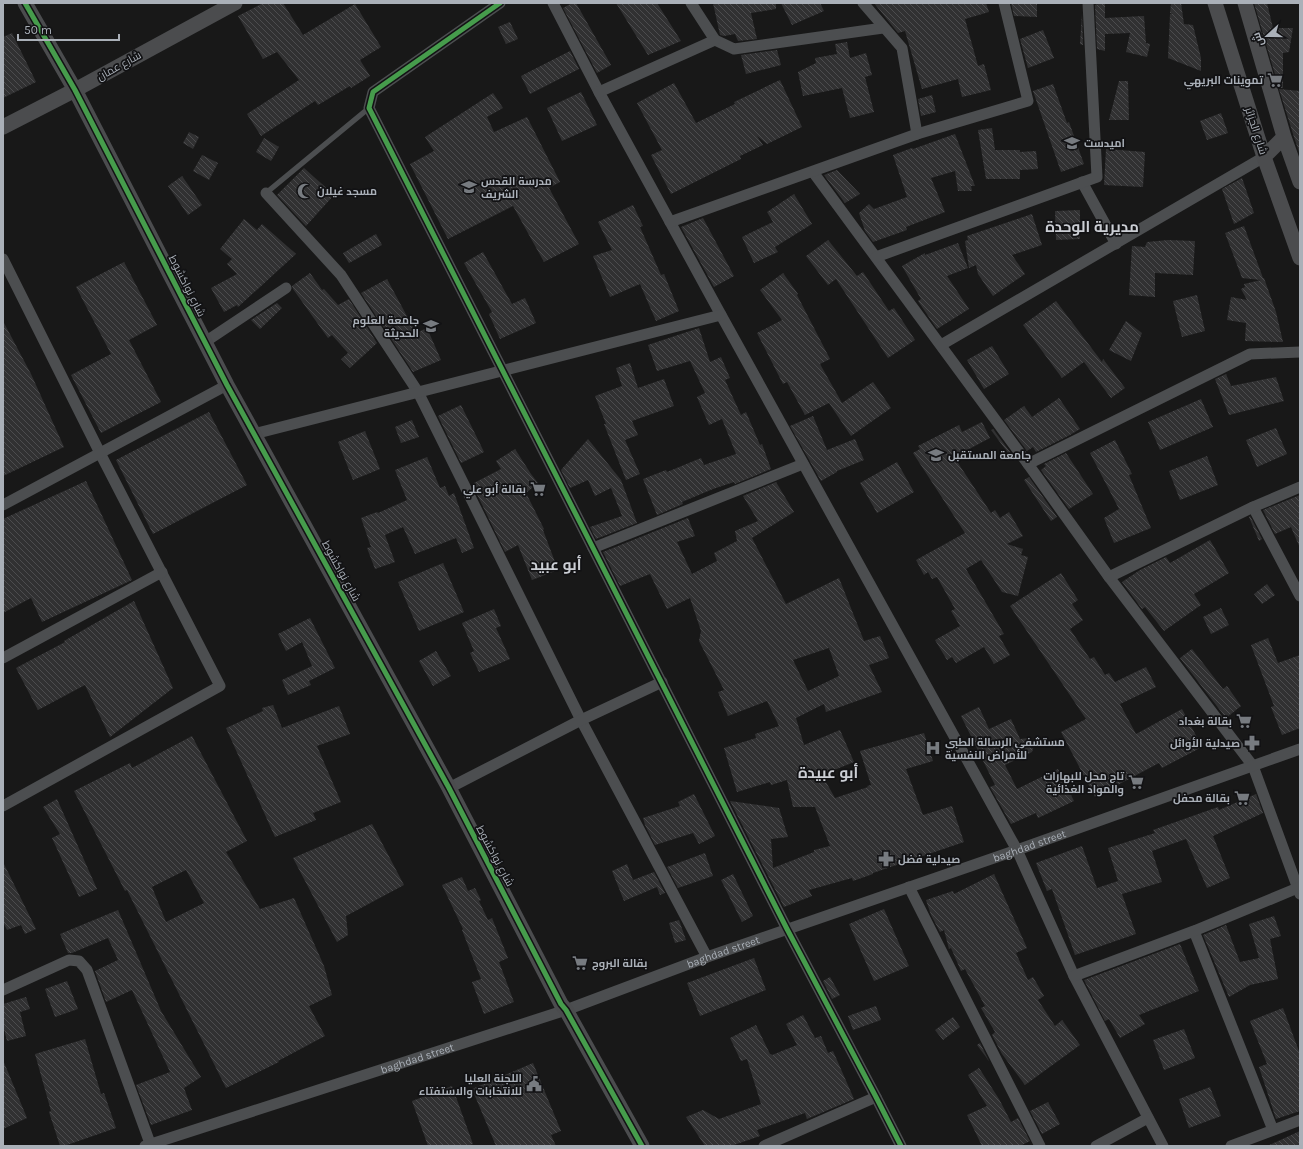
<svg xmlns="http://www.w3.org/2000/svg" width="1303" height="1149" viewBox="0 0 1303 1149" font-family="Karla,Cairo,sans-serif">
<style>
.building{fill:url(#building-back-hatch);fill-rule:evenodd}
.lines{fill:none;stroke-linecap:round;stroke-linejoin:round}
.lane{stroke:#4c4e50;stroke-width:5.5}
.street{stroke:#4c4e50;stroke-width:11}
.secondary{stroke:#4b4c4e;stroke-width:15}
.cycleway-casing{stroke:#121214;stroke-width:8}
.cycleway{stroke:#469c4c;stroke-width:5}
.labels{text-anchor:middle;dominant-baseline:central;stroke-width:3.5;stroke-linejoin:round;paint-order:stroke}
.street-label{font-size:11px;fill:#aab0b8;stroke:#121214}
.poi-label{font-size:11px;font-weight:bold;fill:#aab0b8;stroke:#121214;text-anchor:end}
.district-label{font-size:15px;font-weight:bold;fill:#cbced4;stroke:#121214}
</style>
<defs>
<pattern id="building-back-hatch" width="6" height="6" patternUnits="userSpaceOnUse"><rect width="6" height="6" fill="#313132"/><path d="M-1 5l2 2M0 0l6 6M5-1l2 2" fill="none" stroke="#4c4c4e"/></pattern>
</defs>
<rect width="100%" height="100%" fill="#181818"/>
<path class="building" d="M263,3H283L303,35L355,4L381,47L360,60L370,76L351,88L350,86L318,105L315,101L261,136L247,114L299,80L277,52L263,59L238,16Z
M572,3H576L611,65L597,73L563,8Z
M616,3H657L681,41L648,55Z
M713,3H776V9L751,13L757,39L738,41L735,34L724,36L720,35Z
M781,3H820L824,11L792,25Z
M874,3H986L989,12L965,19L978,66L984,64L991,90L962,97L958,79L922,89L905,31L898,33Z
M1011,3H1037V17L1014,16Z
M1102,3H1105V18L1144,16L1146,43L1150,44L1147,57L1126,52L1130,33L1105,34V51L1097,49L1095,5Z
M1171,3H1181L1184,24L1193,25L1201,58V71L1168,58L1170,14H1173L1170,13Z
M1254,3H1267L1273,28H1293L1289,52L1283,53V88H1279Z
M1082,14L1083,45L1080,44Z
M510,22L518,39L506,44L498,27Z
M1043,30L1054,58L1028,68L1020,39Z
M12,33L36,82L3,98V37Z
M847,42L850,58L866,53L872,75L865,77L874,112L850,118L842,88L803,96L798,72L816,63L815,58L837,54L835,44Z
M777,50L781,65L746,74L741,55Z
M570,51L579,69L530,94L521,76Z
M780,80L802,127L767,144L757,136L763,145L740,156L741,159L671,194L651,155L662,150L637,103L674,83L696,123L735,104L734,102Z
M1119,81H1128L1129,120H1109Z
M1053,84L1067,123L1069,122L1084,164L1061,172L1033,91Z
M1279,89L1300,91V152H1299L1293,134Z
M581,92L597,125L562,141L547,108Z
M493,93L503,108L487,117L494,132L527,117L560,182L549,188L579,244L544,262L513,206L448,239L410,164L434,151L425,137Z
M932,95L936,112L921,116L918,99Z
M1221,113L1228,133L1207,140L1200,121Z
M992,128L995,150H1020V152L1036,151L1038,169L1020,170V179H986L978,130Z
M189,132L199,137L193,149L183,143Z
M955,134L975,186H971L972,191H958L955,171L931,178L945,212L906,227L907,230L873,242L865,231L859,213L869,204L874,209L907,197L893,155L912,148L913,149Z
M264,138L279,147L271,161L256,152Z
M1106,149L1145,152L1143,187L1104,185Z
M202,155L218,163L209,180L193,171Z
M304,168L334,195L306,226L277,195Z
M837,170L860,194L845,203L824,175Z
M182,176L202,205L188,215L168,186Z
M1242,178L1254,213L1234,224L1222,189Z
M794,194L812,224L775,247L778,252L754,263L742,237L773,222L767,212Z
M633,205L643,226L640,227L661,275L664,274L679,311L656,321L640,284L610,297L593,256L612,250L598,222Z
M1080,210V239L1056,240L1055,211Z
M1032,214L1042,245L1012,255L1025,274L993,296L978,274L976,265L969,268L965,241L968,240L967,236Z
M703,218L734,276L714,287L681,227Z
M244,219L257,230L262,224L296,254L238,307L237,305L224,312L211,288L237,274L227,264L232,259L220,249Z
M1244,226L1263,278H1264L1276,312L1283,342L1245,341L1246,323L1227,320L1231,297L1247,300L1241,289L1245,287L1244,284L1261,280L1242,278L1225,233Z
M376,234L382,245L349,263L343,253Z
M828,240L857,276L863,272L889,311L894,308L915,340L888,358L836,279L828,285L806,256Z
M1168,240L1195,241L1193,275L1155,273V297L1129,295L1132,246L1145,247L1147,242Z
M958,243L968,268L947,276L969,309L937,329L918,301L921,299L902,266L925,253V255Z
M483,252L512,304L525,298L536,323L500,339L489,314L492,312L464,263Z
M124,262L157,325L129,340L161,402L101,433L71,375L111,354L76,287Z
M310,273L322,290L324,289L338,305L349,299L377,343L350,368L341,359L348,353L332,335L328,338L293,289L292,286Z
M783,273L798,294L797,295L830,359L820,364L842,403L873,382L891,408L851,436L829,403L805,415L787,382L783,384L757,333L782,320L760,290Z
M387,279L416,333L427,328L441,360L413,372L361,293Z
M1197,295L1205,331L1182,337L1173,301Z
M1056,301L1102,362L1103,359L1125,388L1111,398L1084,362L1062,378L1023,325Z
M277,303L282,308L260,329L251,320Z
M3,321L31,374L64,447L3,476Z
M1126,321L1142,333L1131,361L1109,350Z
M699,328L710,362L721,357L730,378L725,380L741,415L746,412L760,445L762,444L771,469L735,484L734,482L713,489L682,502L683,504L657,515L643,479L666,470L667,472L701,458L704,465L736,454L722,419L709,425L697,397L705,393L690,361L657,371L648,345Z
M992,346L1009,374L984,389L967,360Z
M630,363L638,388L664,379L674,406L632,421L638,435L625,440L640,474L626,480L604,424H606L595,396L622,386L616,368Z
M1226,374L1231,386L1276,377L1284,401L1229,415L1215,379Z
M1059,398L1080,429L1070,435L1036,452L1033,447L1027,451L1004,420L1024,406L1032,417Z
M1201,399L1213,427L1160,450L1148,422Z
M461,405L484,452L461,463L438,416Z
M209,412L247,485L153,534L116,460Z
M813,416L827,450L855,439L864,460L837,471V472L821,481L790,426Z
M412,420L419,437L401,443L395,427Z
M982,422L990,438L954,457L991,513L995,510L1000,518L1009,512L1023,536L1007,544L1023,549L1021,555L1028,557L1018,596L1002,592L981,560L966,569L1004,634L999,636L1010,655L994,664L984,647L956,663L952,657L947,660L935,640L960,626L951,611L955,609L937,577L932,579L928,572L924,575L916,560L965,533L913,453L920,449L918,446L959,425L962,432Z
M1276,428L1287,454L1257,467L1246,440Z
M993,429L1016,460L1014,461L991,430Z
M365,431L380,469L353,480L338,442Z
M588,439L621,480L637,523L596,539L590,527L622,516L611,488L595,496L588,480L570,488L561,470Z
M1115,440L1132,474L1129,475L1151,528L1114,543L1104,518L1119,509L1090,453Z
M515,449L531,474L538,483L526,493L544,529L543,530L558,570L532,580L518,545L505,552L472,484L501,469L496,461Z
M1066,453L1093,494L1069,509L1041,470L1046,466L1044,464Z
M1207,456L1218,485L1180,500L1169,471Z
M427,457L440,488L445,486L449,496L454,493L474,548L462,553L456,538L415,554L403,527L385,535L395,562L375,569L367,548L371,547L361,518L377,512L378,513L407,500L395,470Z
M897,462L914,492L877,513L860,483Z
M1029,477L1057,517L1051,521L1024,480Z
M86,481L132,580L42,622L31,598L3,613V519Z
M776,482L794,512L752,538L786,604L839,578L864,641L880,636L889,658L869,665L882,692L826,712L824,704L796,718L804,745L840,730L854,762L822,775L835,798L868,787L867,786L871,785L860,751L924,733L933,761L906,769L923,815L952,806L964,842L873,873V874L853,881L852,878L809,890L812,896L784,907L730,801L779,808L788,837L771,839L773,868L814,852V850L830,846L815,807H793L787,780L771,785L770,782L737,792L724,748L756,738L755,734L779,726L767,701L728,716L718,692L724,690L699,641L701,631L690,598L667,609L650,574L620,586L603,552L688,518L695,536L677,542L692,574L717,561L714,553L737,541L735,531L758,521L743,496ZM829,648L839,676L808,691L793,660Z
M1300,495V548L1291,527L1275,534L1263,510Z
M1250,516L1262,539L1259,541L1249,517Z
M1210,540L1229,573L1194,594L1201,605L1164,631L1145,607L1142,609L1122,582L1140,570L1166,557L1170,563Z
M443,563L464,612L419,631L398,582Z
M1061,573L1078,600L1072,604L1083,620L1070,629L1090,659L1094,657L1105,675L1109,673L1115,682L1146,667L1156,687L1120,704L1136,734L1182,709L1202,747L1162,768L1159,763L1095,797L1061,732L1086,719L1010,606Z
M1267,584L1275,595L1262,604L1254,594Z
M134,601L173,688L110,737L85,685L38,710L16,668L65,642L64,641Z
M1221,608L1229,625L1211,634L1203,617Z
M494,609L501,626L496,628L510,659L479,672L470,653L474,651L462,623Z
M310,618L335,668L309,681L311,685L288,695L282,680L312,666L302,642L286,651L278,634Z
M1268,638L1278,663L1300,655V728L1282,735L1271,707L1274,706L1251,645Z
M1192,649L1223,689L1227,686L1241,706L1226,718L1180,658Z
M436,651L451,676L433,686L419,661Z
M273,705L282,728L339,706L350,734L317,746L341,802L313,813L316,820L275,837L226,728L263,711L262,708Z
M979,707L989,729L1011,719L1020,739L1029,738L1034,745L1032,752L1005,765L1017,789L1058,769L1074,801L1038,818L1036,813L1011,824L990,787L995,785L961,716Z
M192,736L247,841L226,852L260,909L294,898L324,966L332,995L309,1006L325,1036L278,1061L279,1062L226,1088L127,890L125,891L74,791L130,763L132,768ZM186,870L204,903L166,922L152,887Z
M694,794L715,836L699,844L693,833L655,845L645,825L643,818L680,806L678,802Z
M1256,794L1263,813L1213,836L1230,878L1207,888L1186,839L1152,851L1162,882L1122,894L1136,934L1075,955L1052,889L1047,891L1036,863L1082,846L1097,888L1118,881L1108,848L1155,833L1153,830L1218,807L1219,810Z
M57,799L97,889L79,897L52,838L60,834L43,807Z
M372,824L404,885L346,916L348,935L337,942L293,858Z
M705,853L713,876L678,888L667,867Z
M3,862L36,929L25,934L21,925L7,930L3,922Z
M627,864L633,880L654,872L665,893L660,895L657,887L624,901L612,871Z
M733,874L753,916L742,922L721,880Z
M994,874L1027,948L1016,953L1028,980L1033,977L1044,996L1038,1000L1055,1026L1062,1020L1080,1045L1025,1085L1002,1054L992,1035L995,1032L981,1008L985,1006L965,969L961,971L951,948L949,949L944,930L940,932L931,915L926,900L953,891L954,894Z
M462,877L468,891L475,888L481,900L479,901L488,920L492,918L508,958L499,962L514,1002L484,1014L472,982L481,979L462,930L463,929L442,885Z
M884,909L909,966L874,981L849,924Z
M118,910L161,1011L201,1077L184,1088L192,1110L151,1125L136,1085L170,1072L132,990L106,1002L95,971L118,960L108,938L72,953H68L60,934Z
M1274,916L1281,936L1270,939L1278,979L1250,985L1229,997L1203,935L1226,925L1240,962L1259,958L1249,924Z
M679,920L686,940L675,943L669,923Z
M1180,944L1199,991L1139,1015L1145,1024L1120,1038L1109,1019L1105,1021L1084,980Z
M754,958L766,990L700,1016L687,983Z
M830,977L840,995L832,999L823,981Z
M67,981L78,1009L55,1017L45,989Z
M26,997L30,1009L20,1012L26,1036L7,1041L3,1025V1004Z
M876,1006L881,1020L853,1030L848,1016Z
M1283,1008L1300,1054V1111L1276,1119L1259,1067L1267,1064L1250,1021Z
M803,1015L815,1038L821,1036L828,1053L833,1051L854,1099L807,1119L805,1113L757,1130L760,1136L731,1146H705L686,1117L703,1110L719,1119L761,1104L747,1059L741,1061L730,1038L756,1025L770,1054H771L772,1055L797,1045L786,1024Z
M953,1017L960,1027L943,1040L935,1030Z
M1184,1029L1195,1058L1164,1070L1153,1040Z
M85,1039L101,1094L104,1093L116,1128L64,1146H60L49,1112L51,1111L35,1054Z
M980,1043L989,1061L977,1045Z
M3,1060L27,1118L3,1129Z
M533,1063L561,1131L551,1135L556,1146H496L472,1089Z
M979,1068L999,1099L1011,1122L1018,1118L1030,1141L1020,1146H982L967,1115L987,1106L968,1075Z
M452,1086L473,1144L467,1146H428L412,1101Z
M1210,1087L1221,1116L1189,1128L1179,1099Z
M1048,1102L1060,1124L1042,1134L1030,1111Z
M1300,1131V1146H1267Z"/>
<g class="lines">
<path class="lane" d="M266,193L369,108"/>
<g class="street">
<path d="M500,3L373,92L369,108L787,929L876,1097L901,1146"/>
<path d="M553,3L599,92L721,315L1017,850L1074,976L1163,1146"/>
<path d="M691,3L715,40L734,49L883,28"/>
<path d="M863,3L902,48L917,134"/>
<path d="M599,92L715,40"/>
<path d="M813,172L1028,464L1109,577L1253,766L1300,894"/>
<path d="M1082,182L1116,244"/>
<path d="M266,193L341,275L418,392L581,720L707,957"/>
<path d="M670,222L917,134L1028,101L1004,3"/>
<path d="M876,257L1097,177L1088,3"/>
<path d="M3,259L100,453L220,686L3,806"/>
<path d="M205,342L286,288"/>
<path d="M941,345L1264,157"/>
<path d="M254,434L721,315"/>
<path d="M1028,464L1250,354L1300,352"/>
<path d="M3,505L227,385"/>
<path d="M1253,507L1300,596"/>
<path d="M593,548L803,464"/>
<path d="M1109,577L1253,507L1300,487"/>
<path d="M3,658L162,572"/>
<path d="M449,788L581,720L662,682"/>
<path d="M909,887L1040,1146"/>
<path d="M1194,931L1273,1130"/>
<path d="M1074,976L1194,931L1300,887"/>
<path d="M3,990L69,960L79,961L87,970L151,1146"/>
<path id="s1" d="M145,1146L566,1010L707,957L1017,850L1300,749"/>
<path d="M764,1146L876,1097"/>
<path d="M1096,1146L1148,1118"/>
<path d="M1231,1146L1300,1120"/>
</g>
<path class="secondary" d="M25,3L75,90L227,385L449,788L561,1004L566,1010L642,1146
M1215,3L1264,157L1300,258
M1245,3L1284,137L1300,182
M3,127L75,90L235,3
M1264,157L1284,137"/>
<defs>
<path id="cycleway" d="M25,3L75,90L227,385L449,788L561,1004L566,1010L642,1146
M500,3L373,92L369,108L787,929L876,1097L901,1146"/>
</defs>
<use href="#cycleway" class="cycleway-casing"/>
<use href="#cycleway" class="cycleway"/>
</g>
<defs>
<symbol id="supermarket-bare" viewBox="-9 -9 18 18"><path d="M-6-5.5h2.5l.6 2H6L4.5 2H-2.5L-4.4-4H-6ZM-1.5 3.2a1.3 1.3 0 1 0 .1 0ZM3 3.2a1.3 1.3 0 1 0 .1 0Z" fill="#777b80" stroke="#121214" stroke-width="2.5" paint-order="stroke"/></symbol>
<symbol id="university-bare" viewBox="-9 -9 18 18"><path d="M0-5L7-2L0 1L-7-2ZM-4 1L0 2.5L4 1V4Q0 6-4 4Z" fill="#777b80" stroke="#121214" stroke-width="2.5" paint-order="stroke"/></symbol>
<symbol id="school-bare" viewBox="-9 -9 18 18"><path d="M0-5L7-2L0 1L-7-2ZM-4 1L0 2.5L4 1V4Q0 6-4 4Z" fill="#777b80" stroke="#121214" stroke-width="2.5" paint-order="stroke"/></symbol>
<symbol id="mosque-bare" viewBox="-9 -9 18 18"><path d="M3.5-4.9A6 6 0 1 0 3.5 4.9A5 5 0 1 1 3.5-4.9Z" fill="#777b80" stroke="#121214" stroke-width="2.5" paint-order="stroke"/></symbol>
<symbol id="pharmacy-bare" viewBox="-9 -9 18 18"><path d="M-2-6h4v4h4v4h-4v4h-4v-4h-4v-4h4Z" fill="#777b80" stroke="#121214" stroke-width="2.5" paint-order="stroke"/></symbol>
<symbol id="hospital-bare" viewBox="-9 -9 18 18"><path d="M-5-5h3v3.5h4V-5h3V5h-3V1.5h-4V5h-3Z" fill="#777b80" stroke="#121214" stroke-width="2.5" paint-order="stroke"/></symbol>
<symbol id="civic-bare" viewBox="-9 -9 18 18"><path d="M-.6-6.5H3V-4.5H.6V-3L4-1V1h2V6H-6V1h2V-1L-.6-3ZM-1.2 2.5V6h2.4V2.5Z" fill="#777b80" stroke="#121214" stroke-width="2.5" paint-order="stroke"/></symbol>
</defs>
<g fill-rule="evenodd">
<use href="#supermarket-bare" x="1264" y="69" width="22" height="22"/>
<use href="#university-bare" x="1061" y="132" width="22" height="22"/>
<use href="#school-bare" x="458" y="176" width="22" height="22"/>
<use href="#mosque-bare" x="294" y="180" width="22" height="22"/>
<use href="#university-bare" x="420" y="315" width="22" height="22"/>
<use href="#university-bare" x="925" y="444" width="22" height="22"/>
<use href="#supermarket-bare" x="527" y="478" width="22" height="22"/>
<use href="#supermarket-bare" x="1233" y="710" width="22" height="22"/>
<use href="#pharmacy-bare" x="1241" y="732" width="22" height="22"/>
<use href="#hospital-bare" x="922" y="737" width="22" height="22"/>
<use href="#supermarket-bare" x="1125" y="771" width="22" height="22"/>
<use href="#supermarket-bare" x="1231" y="787" width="22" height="22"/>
<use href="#pharmacy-bare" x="875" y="848" width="22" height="22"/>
<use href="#supermarket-bare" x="569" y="952" width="22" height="22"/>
<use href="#civic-bare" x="523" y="1073" width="22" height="22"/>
</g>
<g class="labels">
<g class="street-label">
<text transform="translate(119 66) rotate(-29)">شارع عمان</text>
<text transform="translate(1256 131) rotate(72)">شارع الجزائر</text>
<text transform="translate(187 286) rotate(63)">شارع نواكشوط</text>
<text transform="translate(341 571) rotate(61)">شارع نواكشوط</text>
<text stroke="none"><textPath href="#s1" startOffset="934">baghdad street</textPath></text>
<text transform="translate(495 856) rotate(62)">شارع نواكشوط</text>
<text stroke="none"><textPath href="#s1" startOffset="610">baghdad street</textPath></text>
<text stroke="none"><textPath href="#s1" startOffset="286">baghdad street</textPath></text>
</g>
<g class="poi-label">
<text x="1263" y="80">تموينات البريهي</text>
<text x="1084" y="143" text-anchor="start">اميدست</text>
<text x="481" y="181" text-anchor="start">مدرسة القدس<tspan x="481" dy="13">الشريف</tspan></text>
<text x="317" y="191" text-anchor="start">مسجد غيلان</text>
<text x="419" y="320">جامعة العلوم<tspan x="419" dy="13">الحديثة</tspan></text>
<text x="948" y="455" text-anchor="start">جامعة المستقبل</text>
<text x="526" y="489">بقالة أبو علي</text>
<text x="1232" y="721">بقالة بغداد</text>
<text x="945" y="742" text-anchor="start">مستشفى الرسالة الطبي<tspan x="945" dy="13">للأمراض النفسية</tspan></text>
<text x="1240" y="743">صيدلية الأوائل</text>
<text x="1124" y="776">تاج محل للبهارات<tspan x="1124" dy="13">والمواد الغذائية</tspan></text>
<text x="1230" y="798">بقالة محفل</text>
<text x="898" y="859" text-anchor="start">صيدلية فضل</text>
<text x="592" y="963" text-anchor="start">بقالة البروج</text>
<text x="522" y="1078">اللجنة العليا<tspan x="522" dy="13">للانتخابات والاستفتاء</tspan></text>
</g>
<g class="district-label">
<text x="1092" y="227">مديرية الوحدة</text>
<text x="556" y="565">أبو عبيد</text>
<text x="828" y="773">أبو عبيدة</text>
</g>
</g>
<rect width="1303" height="1149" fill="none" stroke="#aab0b8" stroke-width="8"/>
<g transform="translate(1267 36) rotate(249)" stroke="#121214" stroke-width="3" paint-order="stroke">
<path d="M0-3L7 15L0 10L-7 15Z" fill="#aab0b8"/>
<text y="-6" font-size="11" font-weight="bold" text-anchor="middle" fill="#aab0b8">ش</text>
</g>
<path d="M18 34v6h101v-6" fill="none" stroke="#aab0b8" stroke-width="2"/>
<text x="24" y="34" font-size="12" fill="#aab0b8" stroke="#121214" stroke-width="3" paint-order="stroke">50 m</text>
</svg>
